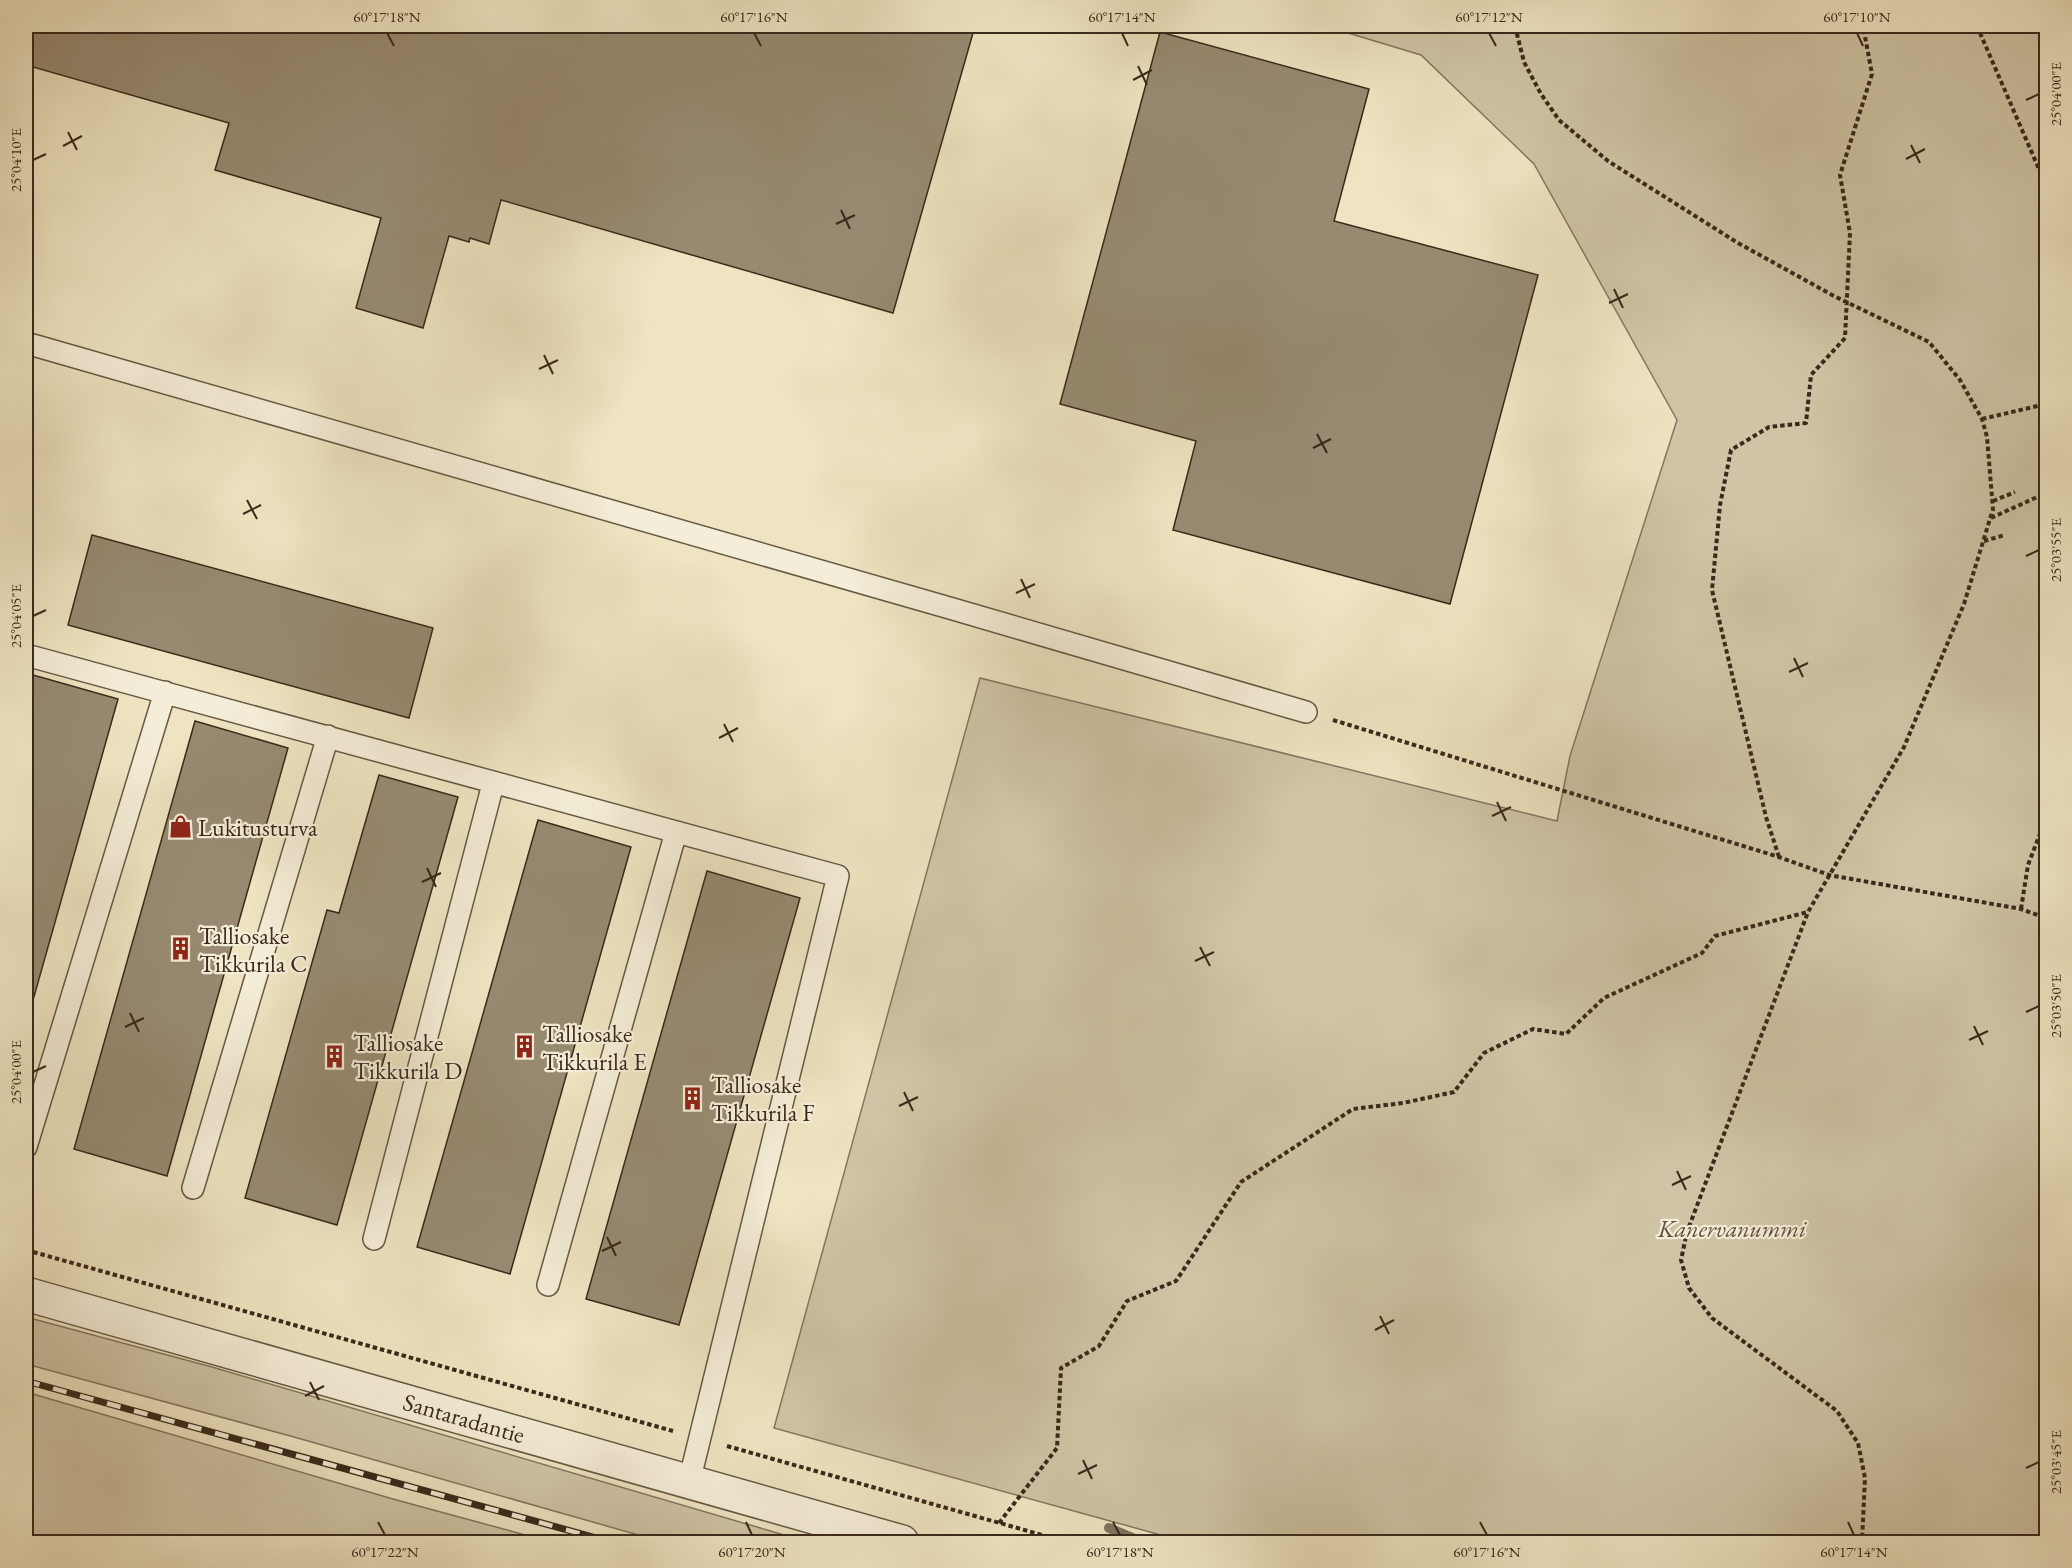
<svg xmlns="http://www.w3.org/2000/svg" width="2072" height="1568" viewBox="0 0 2072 1568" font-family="'EB Garamond',serif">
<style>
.green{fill:#cfc4a5;stroke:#847660;stroke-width:1.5}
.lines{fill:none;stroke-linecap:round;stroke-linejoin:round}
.stream{stroke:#80735d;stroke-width:10}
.building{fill:#978a71;stroke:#39291b;stroke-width:1.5}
.service-casing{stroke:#665844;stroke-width:24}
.minor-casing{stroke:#665844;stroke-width:36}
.path{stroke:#39291b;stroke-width:4;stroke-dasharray:4.5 3;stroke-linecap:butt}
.service{stroke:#f4edd7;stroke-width:21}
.minor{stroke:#f4edd7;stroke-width:33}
.rail-casing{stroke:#39291b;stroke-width:7}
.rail{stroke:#f4edd7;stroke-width:4.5;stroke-dasharray:14;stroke-linecap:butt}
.ticks{fill:none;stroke:#39291b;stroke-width:2}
.labels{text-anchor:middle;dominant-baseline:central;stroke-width:4.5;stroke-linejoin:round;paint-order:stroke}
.poi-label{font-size:24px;fill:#39291b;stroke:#f4edd7;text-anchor:start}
.park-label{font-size:24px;font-style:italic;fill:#5e503e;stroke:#f4edd7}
.street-label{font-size:24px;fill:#39291b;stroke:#f4edd7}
.neatline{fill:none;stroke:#39291b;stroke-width:2}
.ticks-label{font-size:15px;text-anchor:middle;fill:#39291b}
</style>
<rect width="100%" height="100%" fill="#eee4c1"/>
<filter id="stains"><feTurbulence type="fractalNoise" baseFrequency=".00333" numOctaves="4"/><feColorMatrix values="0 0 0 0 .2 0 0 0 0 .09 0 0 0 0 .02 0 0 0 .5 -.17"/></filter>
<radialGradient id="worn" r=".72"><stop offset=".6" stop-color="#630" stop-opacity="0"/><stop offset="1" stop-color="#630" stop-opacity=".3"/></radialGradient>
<path class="green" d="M1325,26H2046V1542H1186L774,1428L980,678L1557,821L1570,756L1677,420L1534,164L1421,55Z
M26,1317L212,1367L808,1542H663L294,1437L26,1364Z
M26,1392L393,1499L551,1542H26Z"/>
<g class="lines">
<path class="stream" d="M1109,1528L1142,1542"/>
</g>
<path class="building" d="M26,26H975L893,313L501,200L489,244L470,238L469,242L449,236L423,328L356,308L381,218L215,170L229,123L26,65Z
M1160,32L1369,89L1334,221L1538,275L1450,604L1173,530L1196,441L1060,404Z
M92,535L433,628L409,718L68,625Z
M26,673L118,699L26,1025Z
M195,721L288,748L167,1176L74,1149Z
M379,775L458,797L337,1225L245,1198L327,910L339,913Z
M538,820L631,847L510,1274L417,1247Z
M707,871L800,898L679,1325L586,1299Z"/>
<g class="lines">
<defs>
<path id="service" d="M26,343L953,609L1306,712
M26,655L838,876L689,1482
M26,1147L165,692
M193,1188L328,736
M374,1239L493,784
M548,1285L676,832"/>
<path id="minor" d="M26,1294L902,1542"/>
</defs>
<use href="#service" class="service-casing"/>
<use href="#minor" class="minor-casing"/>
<path class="path" d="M1515,26L1524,62L1541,94L1559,120L1608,161L1738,243L1834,296L1929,342L1960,380L1982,419L1987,437L1993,509L1964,604L1904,747L1808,912L1687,1232L1681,1260L1689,1288L1712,1318L1837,1411L1858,1443L1865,1478L1862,1542
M1977,26L2042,176L2046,192
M1982,419L2046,404
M1993,501L2015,492
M1991,518L2046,493
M1984,541L2005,535
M1333,720L1779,857L1829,875L2021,909L2046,918
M1779,857L1766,817L1712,590L1720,505L1731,450L1769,427L1806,423L1811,375L1845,338L1850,233L1840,175L1872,74L1863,26
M2021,909L2028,865L2046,818
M26,1250L673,1431
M727,1446L1067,1542
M999,1523L1057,1448L1061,1368L1099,1346L1127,1301L1176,1281L1241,1182L1353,1109L1403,1103L1454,1092L1484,1053L1533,1029L1566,1034L1604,998L1702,953L1715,936L1808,912"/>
<use href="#service" class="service"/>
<use href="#minor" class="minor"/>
<defs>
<path id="rail" d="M26,1381L611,1542"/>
</defs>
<use href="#rail" class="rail-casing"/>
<use href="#rail" class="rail"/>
</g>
<path class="ticks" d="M387,33L394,46M754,33L761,46M1122,33L1128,46M1489,33L1496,46M1857,33L1863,46M1138,66L1147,85M1133,80L1152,70M2026,100L2039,94M68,132L77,150M1911,145L1920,163M63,146L82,136M1906,159L1925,149M33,160L46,154M841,210L850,229M836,224L855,215M1614,289L1623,308M1609,303L1628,294M544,355L553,374M539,369L558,360M1317,434L1327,453M1313,448L1331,439M247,500L257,519M243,514L261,505M2026,556L2039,550M1021,579L1030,598M1016,593L1035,584M33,616L46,610M1794,658L1803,677M1789,672L1808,663M724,724L733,742M719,738L738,728M1497,802L1506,821M1492,816L1511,807M427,868L436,887M422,882L441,873M1200,947L1210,966M1195,961L1214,952M2026,1012L2039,1006M130,1013L139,1032M1974,1026L1983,1045M125,1027L144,1018M1969,1040L1988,1031M33,1072L46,1066M904,1092L913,1111M899,1106L918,1097M1677,1171L1686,1190M1672,1185L1691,1176M607,1237L616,1256M602,1251L621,1242M1380,1316L1389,1334M1375,1330L1394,1320M310,1382L319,1400M305,1396L324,1386M1083,1460L1092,1479M2026,1468L2039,1462M1078,1474L1097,1465M378,1522L385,1535M746,1522L752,1535M1113,1522L1120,1535M1480,1522L1487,1535M1848,1522L1854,1535"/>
<defs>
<symbol id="shop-bare" viewBox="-9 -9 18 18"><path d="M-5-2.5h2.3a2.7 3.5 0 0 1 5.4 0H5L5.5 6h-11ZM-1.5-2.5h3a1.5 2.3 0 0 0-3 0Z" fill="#8f2418" stroke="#f4edd7" stroke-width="2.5" paint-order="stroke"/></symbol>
<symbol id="building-bare" viewBox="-9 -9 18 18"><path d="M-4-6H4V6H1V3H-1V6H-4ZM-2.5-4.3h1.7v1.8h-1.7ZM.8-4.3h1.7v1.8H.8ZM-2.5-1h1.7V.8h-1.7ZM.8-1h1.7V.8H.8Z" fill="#8f2418" stroke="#f4edd7" stroke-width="2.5" paint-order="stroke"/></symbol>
</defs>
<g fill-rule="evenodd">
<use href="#shop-bare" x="164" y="810" width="33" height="33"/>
<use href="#building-bare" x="164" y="932" width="33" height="33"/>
<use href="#building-bare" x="508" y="1030" width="33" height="33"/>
<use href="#building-bare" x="318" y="1040" width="33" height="33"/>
<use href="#building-bare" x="676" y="1082" width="33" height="33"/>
</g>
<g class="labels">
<g class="poi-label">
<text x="198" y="827">Lukitusturva</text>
<text x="199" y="935">Talliosake<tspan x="199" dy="28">Tikkurila C</tspan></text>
<text x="542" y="1033">Talliosake<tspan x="542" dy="28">Tikkurila E</tspan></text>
<text x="353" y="1042">Talliosake<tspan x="353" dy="28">Tikkurila D</tspan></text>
<text x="711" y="1084">Talliosake<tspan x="711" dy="28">Tikkurila F</tspan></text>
</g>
<g class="park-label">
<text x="1732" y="1228">Kanervanummi</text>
</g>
<g class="street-label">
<text transform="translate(464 1418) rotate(16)">Santaradantie</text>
</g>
</g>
<rect width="2072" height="1568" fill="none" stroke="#eee4c1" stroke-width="66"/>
<rect x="33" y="33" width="2006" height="1502" class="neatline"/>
<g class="ticks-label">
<text x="387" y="22">60°17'18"N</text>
<text x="754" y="22">60°17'16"N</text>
<text x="1122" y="22">60°17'14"N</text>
<text x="1489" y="22">60°17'12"N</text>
<text x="1857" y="22">60°17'10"N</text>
<text transform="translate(2056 94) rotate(-90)" y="5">25°04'00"E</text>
<text transform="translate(16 160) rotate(-90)" y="5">25°04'10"E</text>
<text transform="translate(2056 550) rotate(-90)" y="5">25°03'55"E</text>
<text transform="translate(16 616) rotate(-90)" y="5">25°04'05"E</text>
<text transform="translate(2056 1006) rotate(-90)" y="5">25°03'50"E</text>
<text transform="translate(16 1072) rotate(-90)" y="5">25°04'00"E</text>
<text transform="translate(2056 1462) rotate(-90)" y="5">25°03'45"E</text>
<text x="385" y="1557">60°17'22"N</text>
<text x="752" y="1557">60°17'20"N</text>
<text x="1120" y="1557">60°17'18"N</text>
<text x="1487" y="1557">60°17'16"N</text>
<text x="1854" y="1557">60°17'14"N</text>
</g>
<rect width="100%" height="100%" filter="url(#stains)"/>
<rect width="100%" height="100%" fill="url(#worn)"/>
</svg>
